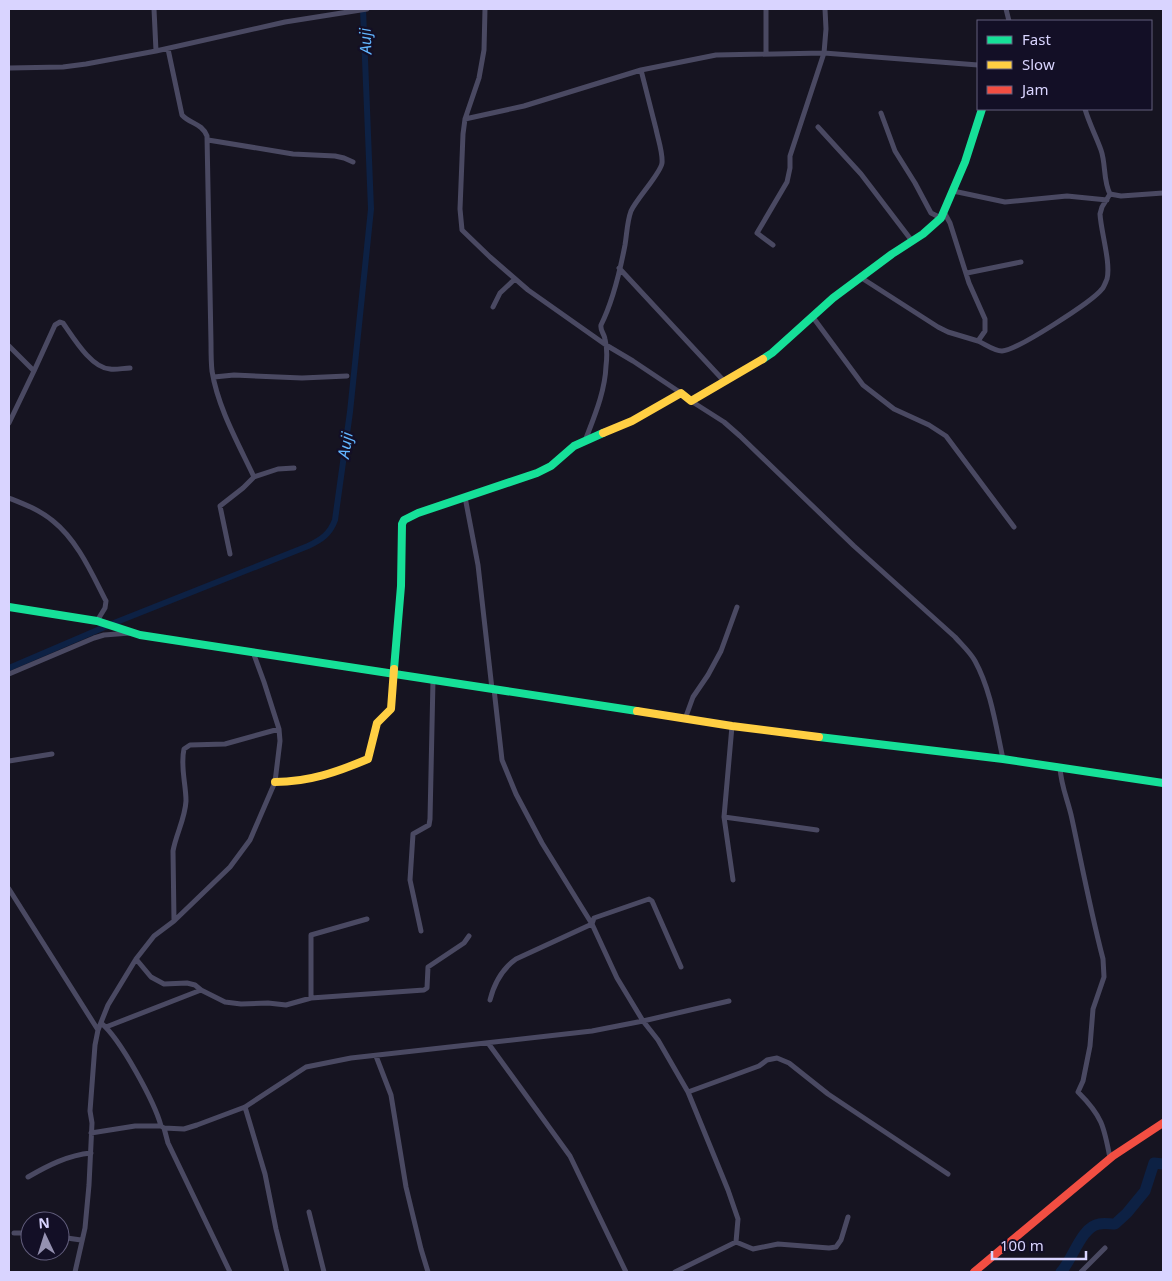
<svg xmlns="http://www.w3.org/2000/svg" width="1172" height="1281" viewBox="0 0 1172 1281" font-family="'Noto Sans',sans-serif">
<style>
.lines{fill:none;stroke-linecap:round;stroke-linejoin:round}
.canal{stroke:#0d2144;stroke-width:6}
.river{stroke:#0d2144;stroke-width:11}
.street{stroke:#4a4962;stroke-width:5}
.fast{stroke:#16e098;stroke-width:8}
.slow{stroke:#ffcf43;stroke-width:8}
.jam{stroke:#f24e42;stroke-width:8}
.labels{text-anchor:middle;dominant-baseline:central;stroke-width:4.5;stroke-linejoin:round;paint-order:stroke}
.water-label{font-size:16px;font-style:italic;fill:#62b6ff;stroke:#130f26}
</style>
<rect width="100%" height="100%" fill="#161421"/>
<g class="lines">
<path class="canal" d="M9,668L114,623L308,546C321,540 330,534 335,520L350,412L371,209L363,9"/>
<path class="river" d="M1061,1272C1073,1259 1081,1227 1099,1224C1104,1223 1110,1224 1115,1224L1127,1213L1145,1191L1154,1163L1163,1164"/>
<path class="street" d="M154,9L156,51
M485,9L484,50L479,78L465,119L463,134L460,209L462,230L490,257L528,290L606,345L633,361L681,393
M766,9V54
M1006,9L1009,21
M168,49L182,115C190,124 202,123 207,136L211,343C211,352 211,362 212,371C218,408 238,443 254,477L278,469L294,468
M9,68L63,67L86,64L156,51L285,22L367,9
M1085,109C1089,123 1096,136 1101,150C1106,164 1103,181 1110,194L1121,196L1163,193
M881,113L895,151L915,183L931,213L941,218
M465,119L524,106L641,70L716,55L824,53L978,65
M818,127L861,174L912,241
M208,140L293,154L335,156L344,158L353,162
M953,191L1005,202L1067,196L1107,200
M773,245L757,233L787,182L790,168V156L824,53L826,29L825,9
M619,268L724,381
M967,273L1021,262
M860,277L938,327L948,332L978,341L985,331V319L969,283L950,223L944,212
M493,307L500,293L515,279
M812,316L863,385L894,409L929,425L946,436L1014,527
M978,341C985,344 994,351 1002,351C1016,351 1093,301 1102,289C1104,287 1106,281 1107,279C1111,263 1101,232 1100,214L1102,207L1110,194
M9,346L34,371L9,423
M34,371L55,325L60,322L63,323C73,337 91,368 110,369C116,370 124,368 130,368
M214,377L234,375L302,378L347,376
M691,401L724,422L740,436L854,546L955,637C962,645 970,652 975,661C991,690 996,727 1003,759
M585,441C594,417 605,392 606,366C607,358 607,347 605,339C604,333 600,331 601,325C613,301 620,271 625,245C627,233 627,222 631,211C637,198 661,173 662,163C663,153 658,139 656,129C651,110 646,90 641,70
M465,497L478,565L492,689
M9,498C24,504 40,510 53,521C78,541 92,574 106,601L105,608L97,621
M230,554L220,506L243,488L254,477
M9,674L94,638L104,635L130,633
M494,689L502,760L516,794L542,843L592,924L617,978L643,1021L658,1040L688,1092L728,1190L738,1219L736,1242L753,1249L778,1244L829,1248L836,1247L841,1240L848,1217
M685,719L693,697L708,675L721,651L737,607
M732,726L724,817L733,880
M9,761L52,754
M1060,767C1061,787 1068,800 1072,819C1082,866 1091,913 1103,959L1104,977L1093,1009L1090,1046L1083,1081L1078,1092C1102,1116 1104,1126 1110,1158
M724,817L817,830
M9,889L98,1030
M174,921L173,851C176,834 185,819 186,801C186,784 180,766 184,749L190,745L225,744L279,729
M421,931L410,880L413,834L429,825L430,819L433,680
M136,959L151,977L164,984L187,983L195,985L201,990L225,1002L241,1004L268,1003L286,1005L311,998L424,990L427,988L428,967L464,943L469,936
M311,998V935L367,919
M490,1000C494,984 502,969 516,959L592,924L594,918L649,899L652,901L681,967
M101,1023C120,1038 155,1103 161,1126
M106,1027L201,990
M488,1043L570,1156L626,1272
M376,1056L391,1095L406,1187L421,1249L428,1272
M688,1092L759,1066L767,1060L777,1058L789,1063L828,1094L948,1174
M245,1107L265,1174L276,1229L287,1272
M164,1128L184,1129L197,1125L245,1107L306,1067L351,1058L592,1031L643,1021L729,1001
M91,1133L135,1126H161L164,1128L168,1143L230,1272
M28,1177C47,1166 68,1155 91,1153
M309,1212L324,1272
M14,1233H30
M60,1237L81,1240
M75,1272L85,1228L89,1185L92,1123L90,1111L95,1045L98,1030L108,1005L136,959L154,936L174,921L230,867L250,840L275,782L280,741L279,729L264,682L253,652
M675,1272L736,1242
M1081,1272L1105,1248"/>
<path class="fast" d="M763,359L772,353L833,298L892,254L923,234L941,218L965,162L982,109
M9,607L97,621L140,635L637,711
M394,669L401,586L402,524L404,520L418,513L537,473L551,466L574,446L603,433
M819,737L1003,759L1163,783"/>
<path class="slow" d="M603,433L632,421L681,393L691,401L763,359
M637,711L732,726L819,737
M275,782C309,782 337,772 368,759L377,723L391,709L394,669"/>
<path class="jam" d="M974,1272L1113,1156L1163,1123"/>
</g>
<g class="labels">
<g class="water-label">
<text transform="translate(365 41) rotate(-92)">Auji</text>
<text transform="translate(345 445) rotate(-81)">Auji</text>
</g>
</g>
<rect width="1172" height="1281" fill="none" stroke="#d9d4ff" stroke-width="20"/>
<rect x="977" y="20" width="175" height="90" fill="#130f26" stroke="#625e7d"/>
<rect x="987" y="36" width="25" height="8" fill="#16e098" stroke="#625e7d"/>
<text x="1022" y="45" font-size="15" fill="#d9d4ff">Fast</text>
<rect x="987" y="61" width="25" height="8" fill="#ffcf43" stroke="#625e7d"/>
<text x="1022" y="70" font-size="15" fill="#d9d4ff">Slow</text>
<rect x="987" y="86" width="25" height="8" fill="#f24e42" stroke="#625e7d"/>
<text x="1022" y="95" font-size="15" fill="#d9d4ff">Jam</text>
<g transform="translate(45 1236) rotate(356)"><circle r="24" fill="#130f26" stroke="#625e7d"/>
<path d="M0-4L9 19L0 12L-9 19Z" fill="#9591b1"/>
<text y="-8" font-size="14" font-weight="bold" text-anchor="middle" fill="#d9d4ff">N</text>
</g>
<path d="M992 1251v8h94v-8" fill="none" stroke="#d9d4ff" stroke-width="2.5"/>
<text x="1000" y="1251" font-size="15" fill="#d9d4ff" stroke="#130f26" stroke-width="4" paint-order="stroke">100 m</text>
</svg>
